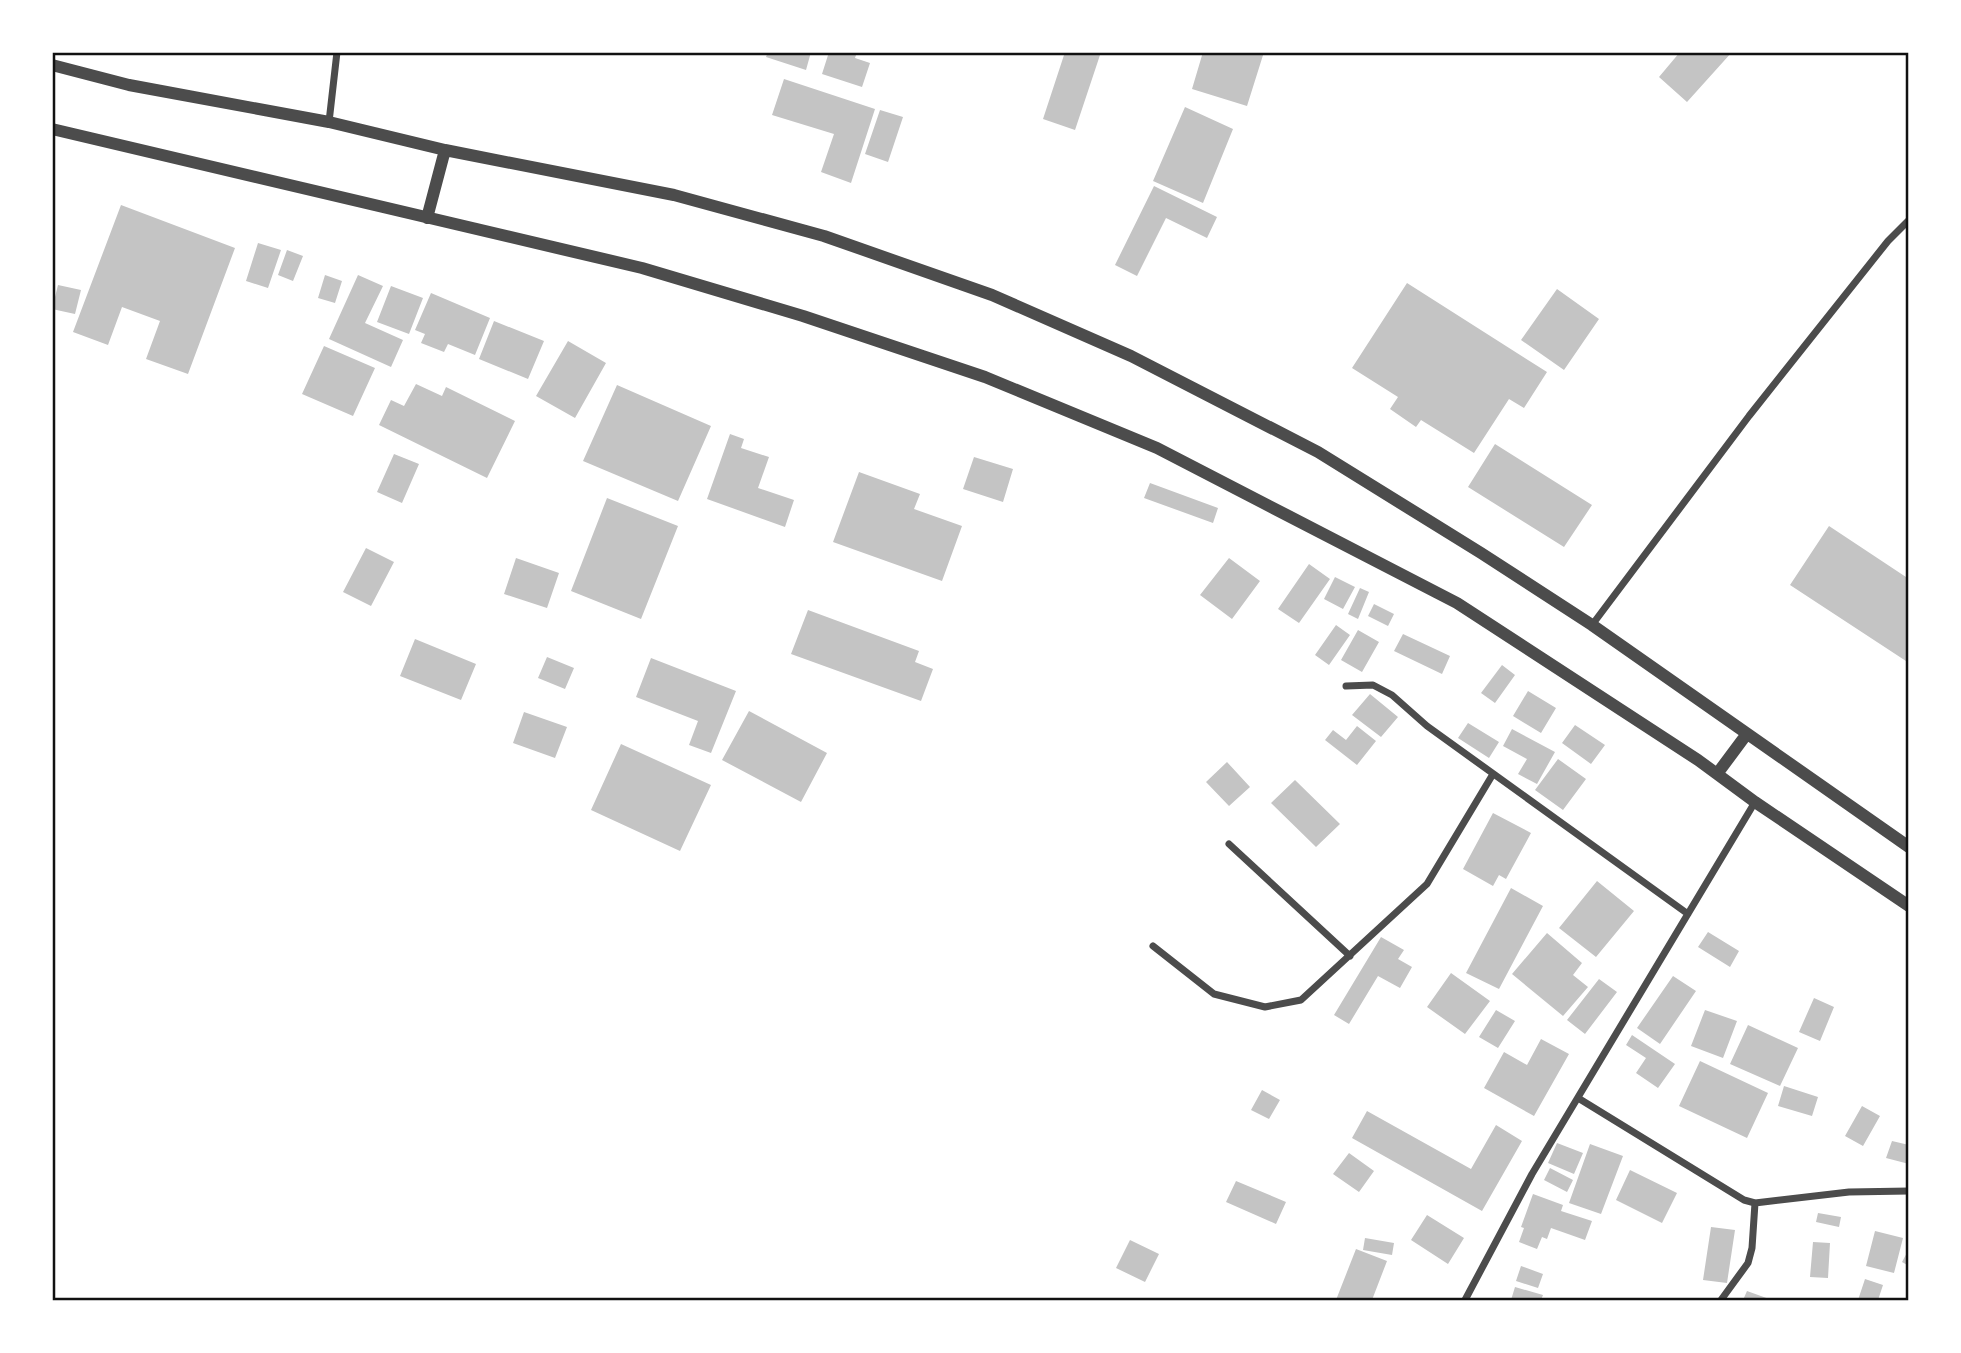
<svg xmlns="http://www.w3.org/2000/svg" width="1961" height="1353" viewBox="0 0 1961 1353" font-family="'Alegreya Sans',sans-serif">
<style>
.building{fill:#c4c4c4}
.lines{fill:none;stroke-linecap:round;stroke-linejoin:round}
.minor{stroke:#4c4c4c;stroke-width:7}
.tertiary{stroke:#4c4c4c;stroke-width:12}
.neatline{fill:none;stroke:#111;stroke-width:2.5}
</style>
<rect width="100%" height="100%" fill="#fff"/>
<path class="building" d="M768,52H811L806,70L766,57Z
M829,52H857L855,58L870,63L862,87L822,74Z
M1065,52H1101L1075,130L1043,119Z
M1203,52H1264L1247,106L1192,89Z
M1680,52H1732L1687,102L1659,77Z
M784,79L875,109L851,183L821,172L834,134L772,115Z
M1185,107L1233,129L1203,203L1153,181Z
M880,110L903,117L888,162L865,154Z
M1154,186L1217,217L1207,238L1166,218L1137,276L1115,265Z
M121,205L235,248L188,374L146,359L160,321L122,307L108,345L73,332Z
M258,243L281,250L268,288L246,281Z
M287,250L303,256L293,281L278,275Z
M325,275L342,281L335,303L318,298Z
M358,275L383,286L365,323L403,340L391,367L329,339Z
M1407,283L1547,372L1524,408L1509,399L1474,453L1421,420L1416,427L1390,409L1398,397L1352,368Z
M58,285L81,290L75,314L52,309Z
M391,286L423,298L409,334L377,322Z
M1557,289L1599,319L1564,370L1521,340Z
M431,293L490,318L475,355L448,344L444,352L421,343L425,334L415,330Z
M494,321L544,341L528,379L479,359Z
M568,341L606,363L575,418L536,396Z
M324,346L375,368L353,416L302,394Z
M416,384L442,396L446,387L515,421L487,478L379,425L391,400L404,406Z
M617,385L711,426L678,501L583,461Z
M730,434L744,439L741,448L769,457L758,488L794,500L785,527L707,499Z
M1495,444L1592,505L1564,547L1468,487Z
M394,454L419,464L402,503L377,492Z
M974,457L1013,469L1003,502L963,489Z
M859,472L920,494L914,509L962,526L942,581L833,542Z
M1150,483L1218,508L1213,523L1144,498Z
M607,498L678,526L641,619L571,591Z
M1829,526L1909,579V663L1790,585Z
M366,548L394,562L371,606L343,592Z
M516,558L559,573L547,608L504,594Z
M1229,558L1260,581L1232,619L1200,595Z
M1309,564L1330,579L1299,623L1278,609Z
M1335,577L1355,587L1343,609L1324,599Z
M1360,588L1369,592L1358,619L1348,614Z
M1374,604L1394,614L1388,626L1368,616Z
M808,610L919,651L915,662L933,669L921,701L791,654Z
M1336,625L1350,635L1329,665L1315,655Z
M1358,630L1379,642L1362,672L1341,660Z
M1403,634L1450,656L1442,674L1394,651Z
M415,639L476,664L461,700L400,676Z
M547,657L574,668L565,689L538,678Z
M651,658L736,691L711,753L689,745L698,721L636,697Z
M1502,665L1515,675L1495,703L1481,693Z
M1528,691L1556,708L1541,733L1513,716Z
M1370,694L1398,717L1381,737L1352,715Z
M749,711L827,753L801,802L722,760Z
M524,712L567,727L555,758L513,743Z
M1468,723L1499,742L1489,758L1458,738Z
M1575,725L1605,745L1591,764L1562,743Z
M1357,726L1376,741L1357,765L1325,740L1333,730L1346,740Z
M1512,729L1555,752L1537,784L1518,774L1527,759L1503,746Z
M621,744L711,785L680,851L591,810Z
M1558,759L1586,779L1563,810L1535,790Z
M1227,762L1250,787L1229,806L1206,782Z
M1295,780L1340,824L1316,847L1271,803Z
M1493,813L1531,833L1506,879L1499,875L1493,886L1463,869Z
M1597,881L1634,911L1596,957L1559,928Z
M1511,888L1543,906L1499,989L1466,973Z
M1708,932L1739,951L1730,967L1698,947Z
M1547,933L1582,963L1573,975L1588,987L1563,1016L1512,974Z
M1381,937L1404,950L1398,959L1412,967L1400,988L1378,976L1349,1024L1334,1015Z
M1451,973L1490,1001L1465,1034L1427,1007Z
M1673,976L1696,991L1660,1044L1637,1028Z
M1599,979L1617,992L1585,1034L1567,1020Z
M1814,998L1834,1007L1820,1041L1799,1032Z
M1496,1010L1515,1021L1498,1048L1479,1037Z
M1705,1010L1737,1021L1723,1058L1691,1046Z
M1748,1025L1798,1048L1780,1086L1730,1064Z
M1632,1035L1675,1064L1658,1088L1636,1073L1646,1058L1626,1045Z
M1541,1039L1569,1054L1534,1116L1484,1088L1504,1052L1527,1065Z
M1700,1061L1768,1093L1747,1138L1679,1106Z
M1784,1086L1818,1097L1812,1116L1778,1106Z
M1262,1090L1280,1100L1269,1119L1251,1110Z
M1862,1106L1880,1116L1863,1146L1845,1136Z
M1367,1111L1471,1169L1496,1125L1522,1141L1482,1211L1352,1138Z
M1892,1141L1909,1145V1164L1886,1158Z
M1557,1143L1583,1153L1574,1174L1548,1163Z
M1590,1144L1623,1156L1601,1214L1569,1203Z
M1349,1153L1374,1171L1359,1192L1333,1174Z
M1550,1168L1573,1180L1567,1192L1544,1180Z
M1630,1170L1677,1193L1662,1223L1616,1200Z
M1236,1181L1286,1202L1276,1224L1226,1202Z
M1533,1194L1563,1205L1561,1211L1592,1221L1585,1240L1551,1228L1547,1239L1542,1237L1537,1249L1519,1242L1524,1228L1521,1227Z
M1818,1213L1841,1217L1839,1227L1816,1222Z
M1427,1215L1464,1238L1448,1264L1411,1240Z
M1711,1227L1735,1230L1727,1283L1703,1280Z
M1875,1231L1903,1238L1894,1273L1866,1266Z
M1365,1238L1394,1243L1392,1255L1363,1250Z
M1130,1240L1159,1254L1145,1282L1116,1268Z
M1813,1242L1830,1243L1828,1278L1810,1277Z
M1356,1249L1387,1261L1372,1300H1336Z
M1909,1249V1266L1902,1262Z
M1521,1266L1543,1274L1538,1288L1516,1281Z
M1865,1279L1883,1285L1878,1300H1858Z
M1515,1287L1543,1295L1541,1300H1511Z
M1747,1291L1772,1300H1743Z"/>
<g class="lines">
<path class="minor" d="M329,122L337,52
M1592,625L1749,416L1888,241L1909,220
M1346,686L1373,685L1392,695L1427,726L1688,914
M1229,844L1350,956
M1153,946L1214,994L1265,1007L1301,1000L1427,884L1493,774
M1578,1098L1744,1200L1755,1203
M1465,1300L1532,1174L1755,802
M1721,1300L1748,1263L1752,1248L1755,1203L1849,1192L1909,1191"/>
<path class="tertiary" d="M52,65L129,85L329,122L445,150L674,195L824,236L992,295L1131,356L1318,452L1481,553L1592,625L1909,847
M52,129L642,268L803,316L985,377L1157,448L1457,603L1698,760L1755,802L1909,906
M427,218L445,150
M1717,774L1746,735"/>
</g>
<rect width="1961" height="1353" fill="none" stroke="#ffffff" stroke-width="108"/>
<rect x="54" y="54" width="1853" height="1245" class="neatline"/>
</svg>
